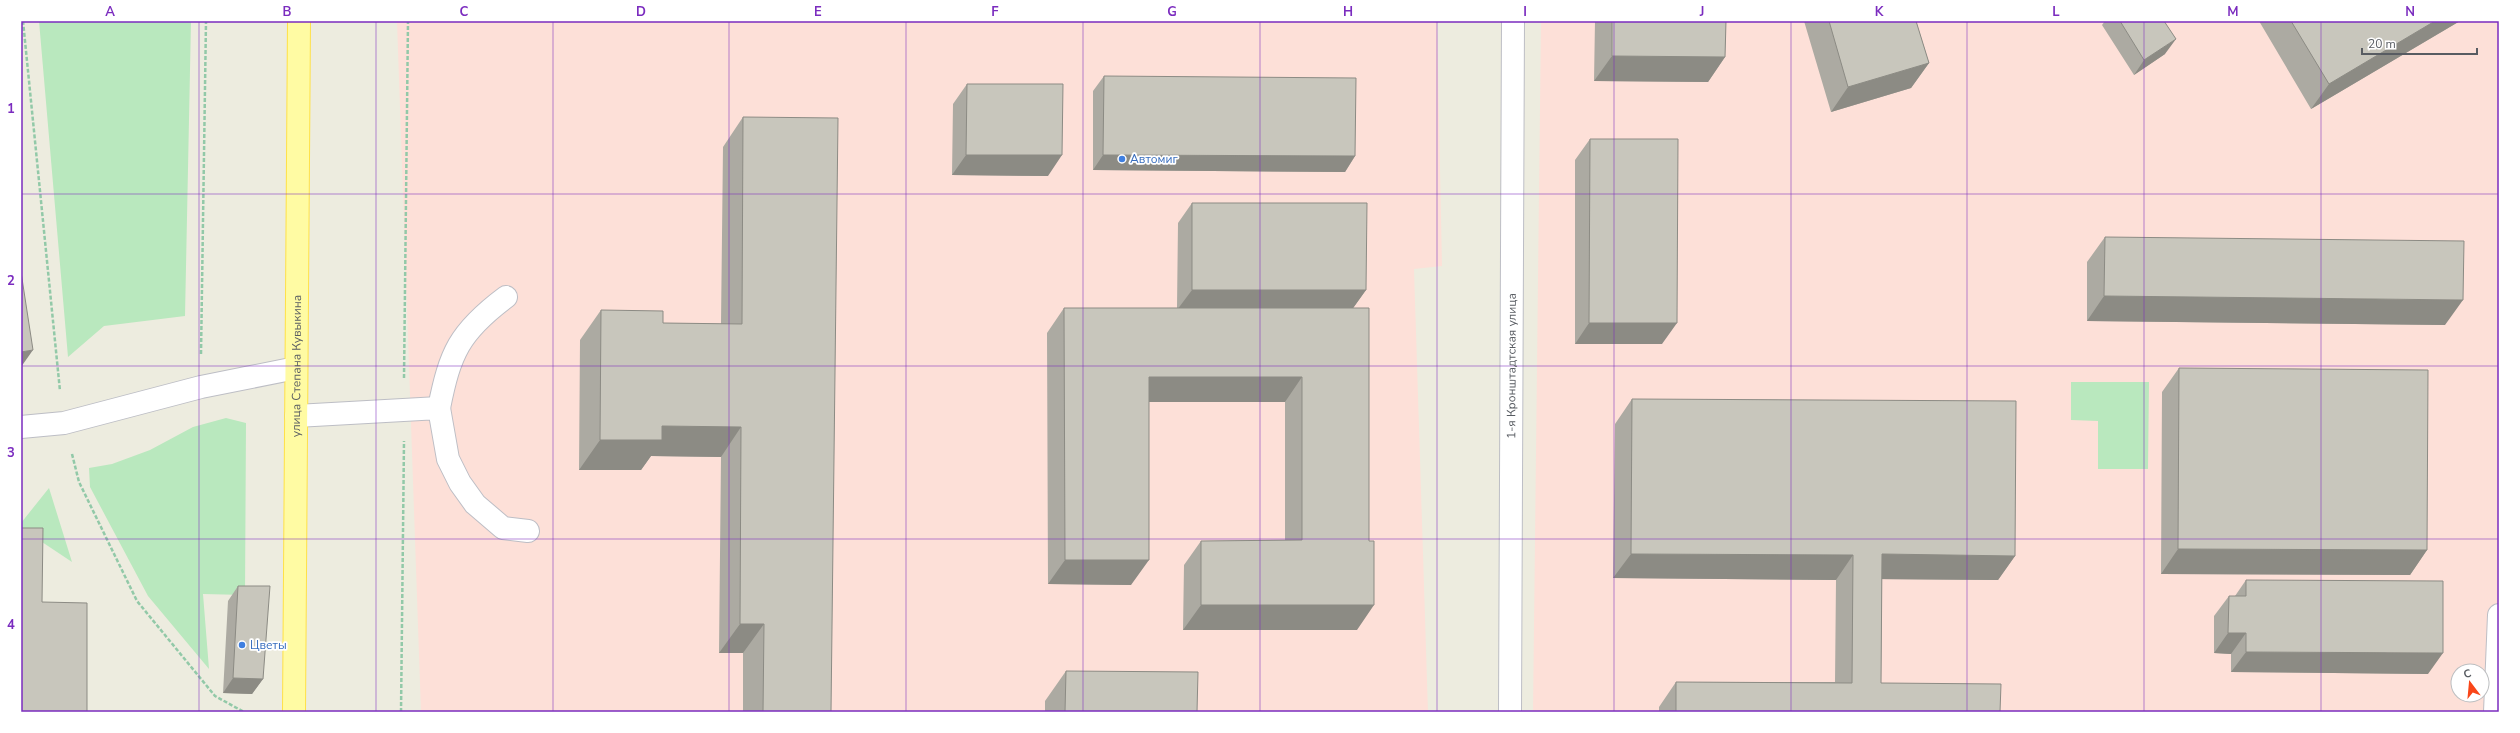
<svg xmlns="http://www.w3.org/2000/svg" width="2520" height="733" viewBox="0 0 2520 733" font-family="'Nunito Sans',sans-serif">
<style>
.medical{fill:#fde0d8;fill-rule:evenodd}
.green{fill:#b9e8be}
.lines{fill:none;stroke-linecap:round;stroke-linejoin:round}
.minor-casing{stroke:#bdbec5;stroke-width:24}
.major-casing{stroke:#ffe147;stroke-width:24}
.path{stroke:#92c9a8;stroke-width:2.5;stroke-dasharray:4 2;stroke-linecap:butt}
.minor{stroke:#fff;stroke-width:22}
.major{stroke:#fffba3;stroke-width:22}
.wall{fill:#acaaa2}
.shaded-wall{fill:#8c8b84}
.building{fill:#c8c6bc;stroke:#8c8b84}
.grid{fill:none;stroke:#7b2cbf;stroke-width:1;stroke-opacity:0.55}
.shop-dot{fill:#3f7fe0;stroke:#fff;stroke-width:1.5}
.labels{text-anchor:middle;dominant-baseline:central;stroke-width:3.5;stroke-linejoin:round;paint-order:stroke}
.shop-label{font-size:12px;fill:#366cbe;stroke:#fff;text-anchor:start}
.street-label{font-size:12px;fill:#585c62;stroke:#fff}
.neatline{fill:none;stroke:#7b2cbf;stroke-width:1.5}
.grid-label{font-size:13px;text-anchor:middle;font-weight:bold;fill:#7b2cbf}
</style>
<rect width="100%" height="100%" fill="#edecdf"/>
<path class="medical" d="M397,21H1437L1442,266L1414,269L1428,712H421Z
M1541,21H2499V712H1533ZM2458,671H2482V695H2458Z"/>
<path class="green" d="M39,21H191L185,316L104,326L68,357Z
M2071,382H2149L2148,469H2098V421L2071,420Z
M226,418L246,423L245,595L203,594L209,669L148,596L90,487L89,468L112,464L150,450L193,427Z
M49,488L72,562L21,528V523Z"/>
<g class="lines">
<defs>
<g id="minor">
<path d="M439,408C450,353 459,332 506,297"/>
<path d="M296,416L439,408L448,459L460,483L475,504L503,528L528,531"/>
<path d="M21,427L64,423L201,387L296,368"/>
<path id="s1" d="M1510,712L1513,21"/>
<path d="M2495,712L2499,615"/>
</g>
<g id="major">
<path id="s2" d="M294,712L299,21"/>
</g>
</defs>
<use href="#minor" class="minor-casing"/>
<use href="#major" class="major-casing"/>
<path class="path" d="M23,21L60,391
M201,354L206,21
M404,378L408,21
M72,454L79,482L137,601L215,696L244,712
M401,712L404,441"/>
<use href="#minor" class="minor"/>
<use href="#major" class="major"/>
</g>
<path class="wall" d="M1595,21H1726L1725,57L1708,82L1594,81Z
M1804,21H1916L1929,63L1911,88L1831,112Z
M2105,21H2164L2165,54L2134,75L2102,25Z
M2259,21H2460L2311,109Z
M1104,76L1355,156L1345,172L1093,170V91Z
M967,84L1048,176L952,175L953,104Z
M743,117L831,712H743V653H719L721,457L651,456L641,470H579L580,340L601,310L663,323L721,324L723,147Z
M1590,139L1662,344H1575V160Z
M1192,203L1366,290L1353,308L1357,630H1183L1184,565L1201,541L1285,540V402H1149L1131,585L1048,584L1047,333L1064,308H1177L1178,223Z
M2105,237L2445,325L2087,321V262Z
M2179,368L2427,550L2410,575L2161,574L2162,392Z
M1632,399L2015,556L1998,580L1882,579L1881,683L2000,712H1659V707L1676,682H1835L1836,580L1613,578L1615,424Z
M2246,580L2428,674L2231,672V654L2214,653V616L2229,596H2235Z
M238,586L263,679L252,694L223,693L228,601Z
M1066,671L1197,712H1045V701Z"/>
<path class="shaded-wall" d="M2435,21H2460L2311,109L2329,84Z
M2176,39L2165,54L2134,75L2144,60Z
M1612,56L1725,57L1708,82L1594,81Z
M1929,63L1911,88L1831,112L1848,87Z
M966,155H1062L1048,176L952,175Z
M1103,155L1355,156L1345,172L1093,170Z
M1192,290H1366L1351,311L1177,310Z
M2104,296L2463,300L2445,325L2087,321Z
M1589,323H1677L1662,344H1575Z
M33,350L21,367V352Z
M1149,377H1302L1285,402H1131Z
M662,426L741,427L721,457L651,456L641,470H579L600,440Z
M2178,549L2427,550L2410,575L2161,574Z
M1631,554L1853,555L1836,580L1613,578Z
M1882,554L2015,556L1998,580L1864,579Z
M1065,560H1149L1131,585L1048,584Z
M1201,605H1374L1357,630H1183Z
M740,624H764L743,653H719Z
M2228,633H2246L2231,654L2214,653Z
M2246,652L2443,653L2428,674L2231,672Z
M233,678L263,679L252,694L223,693Z"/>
<path class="building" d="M1612,21H1726L1725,57L1612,56Z
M1829,21H1916L1929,63L1848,87Z
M2120,21H2164L2176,39L2144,60Z
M2291,21H2435L2329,84Z
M1104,76L1356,78L1355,156L1103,155Z
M967,84H1063L1062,155H966Z
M743,117L838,118L831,712H763L764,624H740L741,427L662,426V440H600L601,310L663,311V323L742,324Z
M1590,139H1678L1677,323H1589Z
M1192,203H1367L1366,290H1192Z
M2105,237L2464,241L2463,300L2104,296Z
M21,272L33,350L21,352Z
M1064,308H1369V541H1374V605H1201V541L1302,540V377H1149V560H1065Z
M2179,368L2428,370L2427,550L2178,549Z
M1632,399L2016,401L2015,556L1882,554L1881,683L2001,684L2000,712H1676V682L1852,683L1853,555L1631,554Z
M21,528H43L42,602L87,603V712H21Z
M2246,580L2443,581V653L2246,652V633H2228L2229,596H2246Z
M238,586H270L263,679L233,678Z
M1066,671L1198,672L1197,712H1065Z"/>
<path class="grid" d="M199,21V712M376,21V712M553,21V712M729,21V712M906,21V712M1083,21V712M1260,21V712M1437,21V712M1614,21V712M1791,21V712M1967,21V712M2144,21V712M2321,21V712M21,194H2499M21,366H2499M21,539H2499"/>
<g class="shop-dot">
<circle cx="1122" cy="159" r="4"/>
<circle cx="242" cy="645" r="4"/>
</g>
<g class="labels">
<g class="shop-label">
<text x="1130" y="159">Автомиг</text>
<text x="250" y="645">Цветы</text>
</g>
<g class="street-label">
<text stroke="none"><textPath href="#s1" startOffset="346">1-я Кронштадтская улица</textPath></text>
<text stroke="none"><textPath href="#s2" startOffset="346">улица Степана Кувыкина</textPath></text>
</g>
</g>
<rect width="2520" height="733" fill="none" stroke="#ffffff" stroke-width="44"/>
<g transform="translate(2470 683) rotate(344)"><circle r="19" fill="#ffffff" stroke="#bcbec0"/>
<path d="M0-3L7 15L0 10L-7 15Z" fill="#f94619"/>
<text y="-6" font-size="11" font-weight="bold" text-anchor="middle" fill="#585c62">С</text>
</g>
<path d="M2362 48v6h115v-6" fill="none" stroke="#585c62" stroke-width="2"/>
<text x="2368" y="48" font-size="12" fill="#585c62" stroke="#ffffff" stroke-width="3" paint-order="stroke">20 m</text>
<rect x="22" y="22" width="2476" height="689" class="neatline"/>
<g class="grid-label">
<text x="110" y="16">A</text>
<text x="287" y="16">B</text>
<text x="464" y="16">C</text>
<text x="641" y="16">D</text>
<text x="818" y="16">E</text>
<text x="995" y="16">F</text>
<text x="1172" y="16">G</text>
<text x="1348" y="16">H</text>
<text x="1525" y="16">I</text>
<text x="1702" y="16">J</text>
<text x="1879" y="16">K</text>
<text x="2056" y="16">L</text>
<text x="2233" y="16">M</text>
<text x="2410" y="16">N</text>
<text x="11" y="113">1</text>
<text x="11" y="285">2</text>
<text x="11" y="457">3</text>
<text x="11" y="629">4</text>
</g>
</svg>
